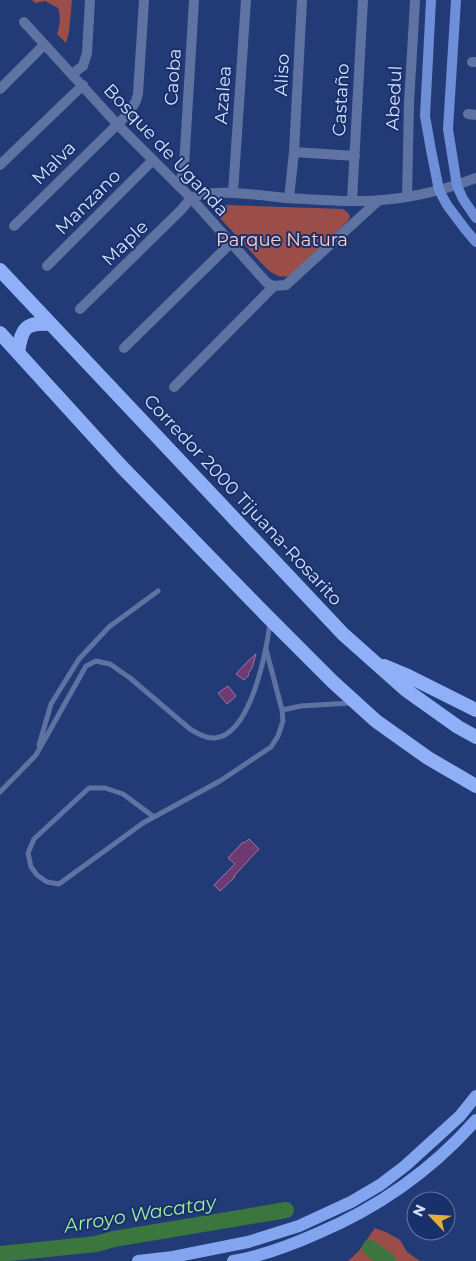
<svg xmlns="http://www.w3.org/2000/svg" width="476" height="1261" viewBox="0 0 476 1261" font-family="Montserrat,sans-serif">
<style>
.green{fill:#9b4d49}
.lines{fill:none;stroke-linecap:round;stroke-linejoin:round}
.river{stroke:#3a763d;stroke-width:16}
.building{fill:#6e3a72;stroke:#a66ea9}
.service{stroke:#5e73a1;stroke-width:5}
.minor{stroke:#5e73a1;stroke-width:10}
.tertiary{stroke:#5e73a1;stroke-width:10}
.secondary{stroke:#6e8fd7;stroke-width:10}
.primary{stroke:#83a5ef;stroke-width:12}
.trunk{stroke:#8fb0f6;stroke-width:14}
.labels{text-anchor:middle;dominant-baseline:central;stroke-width:4;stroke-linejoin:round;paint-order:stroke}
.street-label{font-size:18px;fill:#d3e1ff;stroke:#19306b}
.park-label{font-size:18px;fill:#fecec9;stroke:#19306b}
.water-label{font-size:19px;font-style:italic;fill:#9df19f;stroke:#19306b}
</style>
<rect width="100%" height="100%" fill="#223b77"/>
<path class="green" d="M32,0H72L69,32L66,43L57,34C60,25 61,17 58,8L45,1L35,3Z
M226,205L343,209L348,213L350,217L347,222L290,276C279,278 275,275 267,269L220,218L218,213L222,206Z
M375,1228L388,1233L400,1240L407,1252L420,1261H348L358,1252Z"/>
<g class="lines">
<path class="river" d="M370,1248L388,1261
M0,1254L96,1244L114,1239L286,1210"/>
</g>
<path class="building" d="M256,654L252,668L248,674L249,675L244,680L236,674L248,661Z
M228,686L236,696L227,704L218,693Z
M249,839L259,849L234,876L235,877L220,891L214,885L235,864L228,858L243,842L244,843Z"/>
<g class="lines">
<path class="service" d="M282,710L301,706L351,703
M39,745L51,704L79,659L109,627L158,591
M0,792L36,755L86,666L96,661L110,664L130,678L190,729C197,733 206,739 215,738C251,734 266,653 270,623
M154,817L123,794L105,788H89L34,839L28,853L31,867L37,875L47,882L59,884L143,823L220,781L271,747L278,736L283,721L282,710L266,649"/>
<path class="minor" d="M472,62H476
M72,74L83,66L87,53L90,0
M0,89L44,45
M468,114L476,115
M294,152L355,156
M0,165L83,85
M179,186L184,167L194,0
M233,193L246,0
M407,197L409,103L415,1
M289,198L294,152L302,0
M352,201L363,0
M14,226L128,114L136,101L138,94L144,0
M47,266L153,160
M80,309L181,210L191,198
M124,348L231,243
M174,387L274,286"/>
<path class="tertiary" d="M24,22L117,124L191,198L267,283L274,286L286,285L379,200
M191,198C209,187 264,196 286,198C308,199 330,201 352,201C393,202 437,193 476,178"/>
<path class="secondary" d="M431,0L425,116L431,150L439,190L447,205L465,229L476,242
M456,0L448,129L457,186L463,199L476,218"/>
<path class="primary" d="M138,1261L173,1257L248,1242L299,1226L351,1202L380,1185L405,1166L460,1116L476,1096
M233,1261C262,1256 289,1246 316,1234C378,1208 431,1171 476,1120"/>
<path class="trunk" d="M0,270L343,634L406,690L458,727L476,737
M0,333L121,466L266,615L333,682L376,721L428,758L476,786
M18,352C22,328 25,322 51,324
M384,666L408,676L476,710"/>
</g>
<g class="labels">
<g class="street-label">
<text transform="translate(282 75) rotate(-87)">Aliso</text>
<text transform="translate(173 77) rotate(-86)">Caoba</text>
<text transform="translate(223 95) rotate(-86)">Azalea</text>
<text transform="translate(394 98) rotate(-87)">Abedul</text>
<text transform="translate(341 100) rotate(-87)">Castaño</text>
<text transform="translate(166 150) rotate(47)">Bosque de Uganda</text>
<text transform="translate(54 163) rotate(-45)">Malva</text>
<text transform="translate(88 202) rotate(-45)">Manzano</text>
<text transform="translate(125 243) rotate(-44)">Maple</text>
<text transform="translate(243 500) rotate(47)">Corredor 2000 Tijuana-Rosarito</text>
</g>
<g class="park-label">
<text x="282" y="240">Parque Natura</text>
</g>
<g class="water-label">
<text transform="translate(140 1214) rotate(-9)">Arroyo Wacatay</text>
</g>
</g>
<g transform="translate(431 1216) rotate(295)"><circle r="24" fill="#19306b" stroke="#6377a6"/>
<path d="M0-4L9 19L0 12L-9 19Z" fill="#e2af34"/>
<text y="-8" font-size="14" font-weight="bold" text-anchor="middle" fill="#d3e1ff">N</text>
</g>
</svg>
